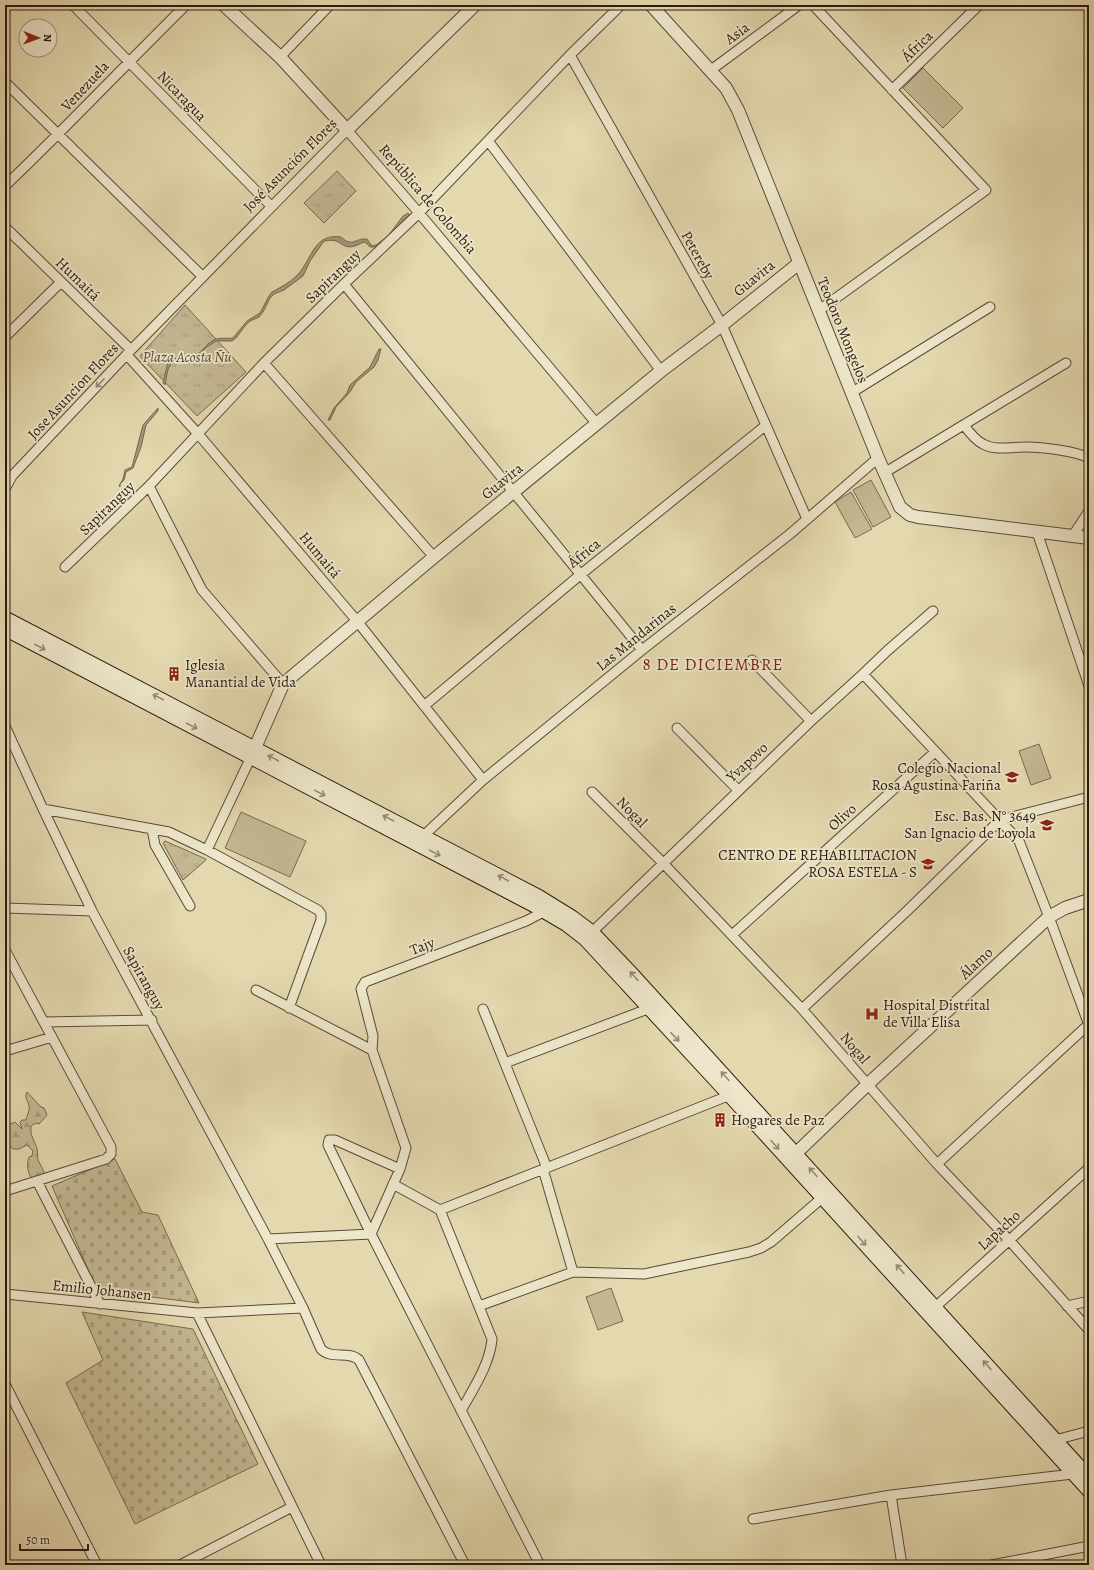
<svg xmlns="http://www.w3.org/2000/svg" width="1094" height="1570" viewBox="0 0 1094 1570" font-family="Alegreya,serif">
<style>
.grass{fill:url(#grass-tufts);stroke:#766a52}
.forest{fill:url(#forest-firs);stroke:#766a52}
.cemetery{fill:url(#cemetery-stones);stroke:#766a52}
.pitch{fill:#c4b893;stroke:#766a52}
.water{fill:#a49878;stroke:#73664e}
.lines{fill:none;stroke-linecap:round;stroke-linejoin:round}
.minor-casing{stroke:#584a38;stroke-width:11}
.tertiary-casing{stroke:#584a38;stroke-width:14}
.secondary-casing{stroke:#291b10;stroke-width:15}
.minor{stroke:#ede6ca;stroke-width:9}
.tertiary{stroke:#ede6ca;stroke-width:12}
.secondary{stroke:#ede6ca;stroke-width:13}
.oneway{stroke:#958b76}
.labels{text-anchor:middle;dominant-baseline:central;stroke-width:3.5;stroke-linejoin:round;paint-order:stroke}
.street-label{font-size:15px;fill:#291b10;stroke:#ede6ca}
.park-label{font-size:15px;font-style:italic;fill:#584a37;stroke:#ede6ca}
.poi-label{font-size:15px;fill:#291b10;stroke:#ede6ca;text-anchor:start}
.quarter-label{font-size:17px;letter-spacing:1px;fill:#7a1f14;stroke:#ede6ca}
</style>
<defs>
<pattern id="grass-tufts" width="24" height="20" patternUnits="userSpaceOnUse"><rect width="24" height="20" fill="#c4b893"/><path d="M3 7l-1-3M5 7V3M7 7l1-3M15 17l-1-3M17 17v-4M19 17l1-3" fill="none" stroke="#a89e7e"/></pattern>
<pattern id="forest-firs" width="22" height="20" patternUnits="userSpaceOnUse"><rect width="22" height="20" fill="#c4b893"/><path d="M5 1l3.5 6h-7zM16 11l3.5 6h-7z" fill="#a89e7e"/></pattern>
<pattern id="cemetery-stones" width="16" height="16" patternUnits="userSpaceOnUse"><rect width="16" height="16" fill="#c4b893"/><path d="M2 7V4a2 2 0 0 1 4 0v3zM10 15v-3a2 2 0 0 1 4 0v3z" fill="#a89e7e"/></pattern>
</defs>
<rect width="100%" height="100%" fill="#e4d8ae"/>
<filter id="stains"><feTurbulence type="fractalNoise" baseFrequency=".005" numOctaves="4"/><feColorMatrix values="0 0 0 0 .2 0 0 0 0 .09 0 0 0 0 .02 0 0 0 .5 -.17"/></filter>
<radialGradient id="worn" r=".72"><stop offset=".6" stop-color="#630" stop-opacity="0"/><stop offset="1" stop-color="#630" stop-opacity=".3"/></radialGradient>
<path class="grass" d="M337,171L356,191L324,223L304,203Z
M185,305L246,372L197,416L140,356Z
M165,841L206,859V860L183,880L163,843Z"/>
<path class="forest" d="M27,1092L41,1107L44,1108L47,1115L39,1124L36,1123L31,1126V1134L37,1148L38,1160L44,1172L43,1177L33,1181C28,1173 26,1166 29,1157L32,1156L33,1151L27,1145L19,1149H13L8,1144V1151L5,1153V1140L7,1143L5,1137L8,1125L15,1122L22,1129L20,1122L22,1120H26C27,1115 30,1111 29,1106C28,1100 24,1098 27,1092Z"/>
<path class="cemetery" d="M115,1159L142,1212L158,1215L199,1303L97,1290L52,1186Z
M82,1312L193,1329L258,1464L135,1524L66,1383L103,1360Z"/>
<path class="pitch" d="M923,68L963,108L943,128L903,88Z
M871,480L891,517L873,527L853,490Z
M851,492L872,529L855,538L835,502Z
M1039,744L1051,778L1031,785L1019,751Z
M241,812L306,841L290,877L225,848Z
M611,1288L623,1321L598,1330L586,1297Z"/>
<path class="water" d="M408,213L409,215L378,247H370L365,242C360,243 356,247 349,247C338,245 340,238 324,241L310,261L303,276L284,290L274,294L270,298L263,312L259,317L250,321L245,326L236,338L232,341H216L204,349L201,355L196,358L189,360L174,359C167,367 167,375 165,385L163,383L168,362C178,355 183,361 192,357C201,355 205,344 214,340C220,337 227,339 233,338L247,321L260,313L269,296L272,292C281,287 293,281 300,272C312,257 315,233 341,237C353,248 354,238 367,239L372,246L376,245L388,236L403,216Z
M379,349H381L378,360L374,367L356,382L350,392L336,407L330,420H328L334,408L347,393L350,385L370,367Z
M158,408V411L146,425L141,447L133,468L126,472L124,480L120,484V487L119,486L123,479L125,470L132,467L143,425Z"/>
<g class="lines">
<defs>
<path id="minor" d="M73,5L271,206
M813,5L986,190L818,311
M570,55L722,325L807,519
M280,57L330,5
M711,70L799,5
M5,82L202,276
M892,90L979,5
M489,142L661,371
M5,186C67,127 125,65 186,5
M5,227L131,350
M344,284L642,650
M5,337L61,282
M127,355L199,435L357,621L483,780
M264,363L434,557
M851,393L990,307
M964,425C969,432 975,440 983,444C995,451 1013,447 1026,447C1041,447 1076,451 1089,458
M884,473L1066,363
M149,486L202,590L283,684
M5,489L12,476L131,350L347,130L419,213L597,424
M1037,532L1089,686
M1072,537L1089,511
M65,567L149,486L264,363L344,284L419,213L570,55L621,5
M752,660L811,721
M863,674L1019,841L1049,917L1089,1025
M424,706L580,575L765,426
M5,726L43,809L92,911L268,1239L303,1308L321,1349C331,1360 349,1350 359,1360L465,1565
M677,728L738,790
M592,792L663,863L802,1009L937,1164L1009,1240L1089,1330
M43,809L169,832L207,850L318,910L321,914V920L289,1008
M152,829L155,845L190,906
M419,840L483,780L642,650L790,534L878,458
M207,850L251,757
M5,908L92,911
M589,935L811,721L863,674L887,651L933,611
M732,935L935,752
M5,950L111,1147V1154L106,1159L5,1191
M256,990L372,1050L406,1148L400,1169L371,1234
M483,1009L547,1168
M802,1009L908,910L1000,820L1089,797
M44,1022L152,1020
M372,1050L373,1036L361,989L365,982L526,921L549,909
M5,1051L52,1037
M505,1063L653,1007
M937,1164L1089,1024
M400,1169L335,1140H329L328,1145L371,1234L540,1565
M543,1169L573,1272
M37,1181L100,1304
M393,1184L440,1210L492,1339C490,1364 473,1389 461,1411
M440,1210L733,1094
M268,1239L371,1234
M5,1294L197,1313L303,1308
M479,1306L573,1272L644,1274L749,1252L761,1248L771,1242L822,1198
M1067,1306L1089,1301
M932,1310L1089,1168
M197,1313L321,1565
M5,1384L97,1565
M1055,1440L1089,1431
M891,1495L902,1565
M753,1519L891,1495L1073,1474
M180,1565L292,1507
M992,1565L1089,1546"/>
<path id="tertiary" d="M224,5L280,57L347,130L475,5
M651,5L726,88L738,110L878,458L900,507L910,515L918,517L1089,538
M251,757L283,684L434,557L661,371L722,325L798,264
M789,1160L868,1084L1049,917L1065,908L1089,900"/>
<path id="secondary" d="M5,618L538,896L572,917L592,932L634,976L1089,1477
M5,629L533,905L567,925L585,939L730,1096L1089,1491"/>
</defs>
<use href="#minor" class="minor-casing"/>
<use href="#tertiary" class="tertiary-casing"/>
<use href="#secondary" class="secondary-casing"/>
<use href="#minor" class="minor"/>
<use href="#tertiary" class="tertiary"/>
<use href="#secondary" class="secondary"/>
</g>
<defs><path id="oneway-shaft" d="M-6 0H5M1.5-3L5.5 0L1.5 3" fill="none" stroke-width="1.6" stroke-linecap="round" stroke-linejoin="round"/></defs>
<g class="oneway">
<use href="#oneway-shaft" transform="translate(100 383) rotate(134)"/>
<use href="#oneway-shaft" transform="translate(40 647) rotate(28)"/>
<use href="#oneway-shaft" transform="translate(158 697) rotate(-152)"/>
<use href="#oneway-shaft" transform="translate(192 726) rotate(28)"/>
<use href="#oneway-shaft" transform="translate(273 758) rotate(-152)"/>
<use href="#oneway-shaft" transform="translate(320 793) rotate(28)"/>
<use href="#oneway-shaft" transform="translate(388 818) rotate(-152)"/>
<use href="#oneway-shaft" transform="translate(435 853) rotate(28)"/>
<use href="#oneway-shaft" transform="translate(503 878) rotate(-152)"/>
<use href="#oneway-shaft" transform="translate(634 976) rotate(-132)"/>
<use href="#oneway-shaft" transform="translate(675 1037) rotate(47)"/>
<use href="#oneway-shaft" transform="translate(725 1076) rotate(-132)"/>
<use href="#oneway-shaft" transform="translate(775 1145) rotate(48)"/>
<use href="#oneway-shaft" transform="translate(813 1172) rotate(-132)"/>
<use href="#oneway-shaft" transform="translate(862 1241) rotate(48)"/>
<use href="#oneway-shaft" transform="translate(900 1269) rotate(-132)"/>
<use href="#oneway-shaft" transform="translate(987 1365) rotate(-132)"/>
</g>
<defs>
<symbol id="building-bare" viewBox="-9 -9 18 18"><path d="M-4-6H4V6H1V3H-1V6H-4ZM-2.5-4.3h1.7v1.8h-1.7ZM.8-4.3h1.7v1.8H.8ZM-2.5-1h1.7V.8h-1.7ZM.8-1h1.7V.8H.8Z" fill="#8f2418" stroke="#ede6ca" stroke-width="2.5" paint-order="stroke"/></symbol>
<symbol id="school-bare" viewBox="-9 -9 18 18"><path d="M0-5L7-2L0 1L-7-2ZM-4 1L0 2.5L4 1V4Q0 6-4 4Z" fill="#8f2418" stroke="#ede6ca" stroke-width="2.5" paint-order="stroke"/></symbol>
<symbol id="hospital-bare" viewBox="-9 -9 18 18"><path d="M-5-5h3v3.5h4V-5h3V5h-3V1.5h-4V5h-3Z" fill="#8f2418" stroke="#ede6ca" stroke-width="2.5" paint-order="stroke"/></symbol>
</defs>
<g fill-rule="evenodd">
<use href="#building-bare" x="164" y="664" width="20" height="20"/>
<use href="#school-bare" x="1002" y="767" width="20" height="20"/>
<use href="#school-bare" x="1037" y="815" width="20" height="20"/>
<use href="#school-bare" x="918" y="854" width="20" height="20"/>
<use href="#hospital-bare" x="862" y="1004" width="20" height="20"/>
<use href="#building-bare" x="710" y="1110" width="20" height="20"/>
</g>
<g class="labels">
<g class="street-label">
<text transform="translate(737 33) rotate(-36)">Asia</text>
<text transform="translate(917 46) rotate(-44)">África</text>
<text transform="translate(85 86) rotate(-47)">Venezuela</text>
<text transform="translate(182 96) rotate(46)">Nicaragua</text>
<text transform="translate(290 165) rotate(-45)">José Asunción Flores</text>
<text transform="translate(428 199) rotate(49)">República de Colombia</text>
<text transform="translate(698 255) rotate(61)">Petereby</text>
<text transform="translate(333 276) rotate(-44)">Sapiranguy</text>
<text transform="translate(754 278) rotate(-39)">Guavira</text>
<text transform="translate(78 279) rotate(44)">Humaitá</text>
<text transform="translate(843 330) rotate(68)">Teodoro Mongelos</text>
<text transform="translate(73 391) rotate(-47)">Jose Asuncion Flores</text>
<text transform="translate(502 481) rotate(-39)">Guavira</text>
<text transform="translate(107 508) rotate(-44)">Sapiranguy</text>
<text transform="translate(584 553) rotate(-39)">África</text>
<text transform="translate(320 555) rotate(50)">Humaitá</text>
<text transform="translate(636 637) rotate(-39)">Las Mandarinas</text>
<text transform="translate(747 762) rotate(-43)">Yvapovo</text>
<text transform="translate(632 812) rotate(45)">Nogal</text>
<text transform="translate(842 817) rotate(-42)">Olivo</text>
<text transform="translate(422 946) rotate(-21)">Tajy</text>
<text transform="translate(976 963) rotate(-43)">Álamo</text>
<text transform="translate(144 978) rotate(61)">Sapiranguy</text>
<text transform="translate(855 1048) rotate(49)">Nogal</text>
<text transform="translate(999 1230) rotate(-42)">Lapacho</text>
<text transform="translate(102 1290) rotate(6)">Emilio Johansen</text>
</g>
<g class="park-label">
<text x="187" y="357">Plaza Acosta Ñu</text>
</g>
<g class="poi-label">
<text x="185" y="665">Iglesia<tspan x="185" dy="17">Manantial de Vida</tspan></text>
<text x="1001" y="768" text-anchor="end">Colegio Nacional<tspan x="1001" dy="17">Rosa Agustina Fariña</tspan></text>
<text x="1036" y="816" text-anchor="end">Esc. Bas. N° 3649<tspan x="1036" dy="17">San Ignacio de Loyola</tspan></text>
<text x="917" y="855" text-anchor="end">CENTRO DE REHABILITACION<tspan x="917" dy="17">ROSA ESTELA - S</tspan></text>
<text x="883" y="1005">Hospital Distrital<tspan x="883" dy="17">de Villa Elisa</tspan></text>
<text x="731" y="1120">Hogares de Paz</text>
</g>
<g class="quarter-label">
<text x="713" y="664">8 DE DICIEMBRE</text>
</g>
</g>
<rect width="1094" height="1570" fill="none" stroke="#e4d8ae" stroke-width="20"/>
<rect x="6" y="6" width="1082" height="1558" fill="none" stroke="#291b10" stroke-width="2"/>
<rect x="10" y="10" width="1074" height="1550" fill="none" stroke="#291b10"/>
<g transform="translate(38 38) rotate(91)"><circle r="19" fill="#ede6ca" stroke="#9f9580"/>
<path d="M0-3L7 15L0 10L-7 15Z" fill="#8f2418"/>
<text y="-6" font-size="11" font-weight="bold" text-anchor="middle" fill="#291b10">N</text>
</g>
<path d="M20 1544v6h68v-6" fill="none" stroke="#291b10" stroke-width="2"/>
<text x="26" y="1544" font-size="12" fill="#291b10" stroke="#ede6ca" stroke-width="3" paint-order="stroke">50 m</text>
<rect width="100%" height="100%" filter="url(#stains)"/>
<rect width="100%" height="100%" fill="url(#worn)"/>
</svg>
